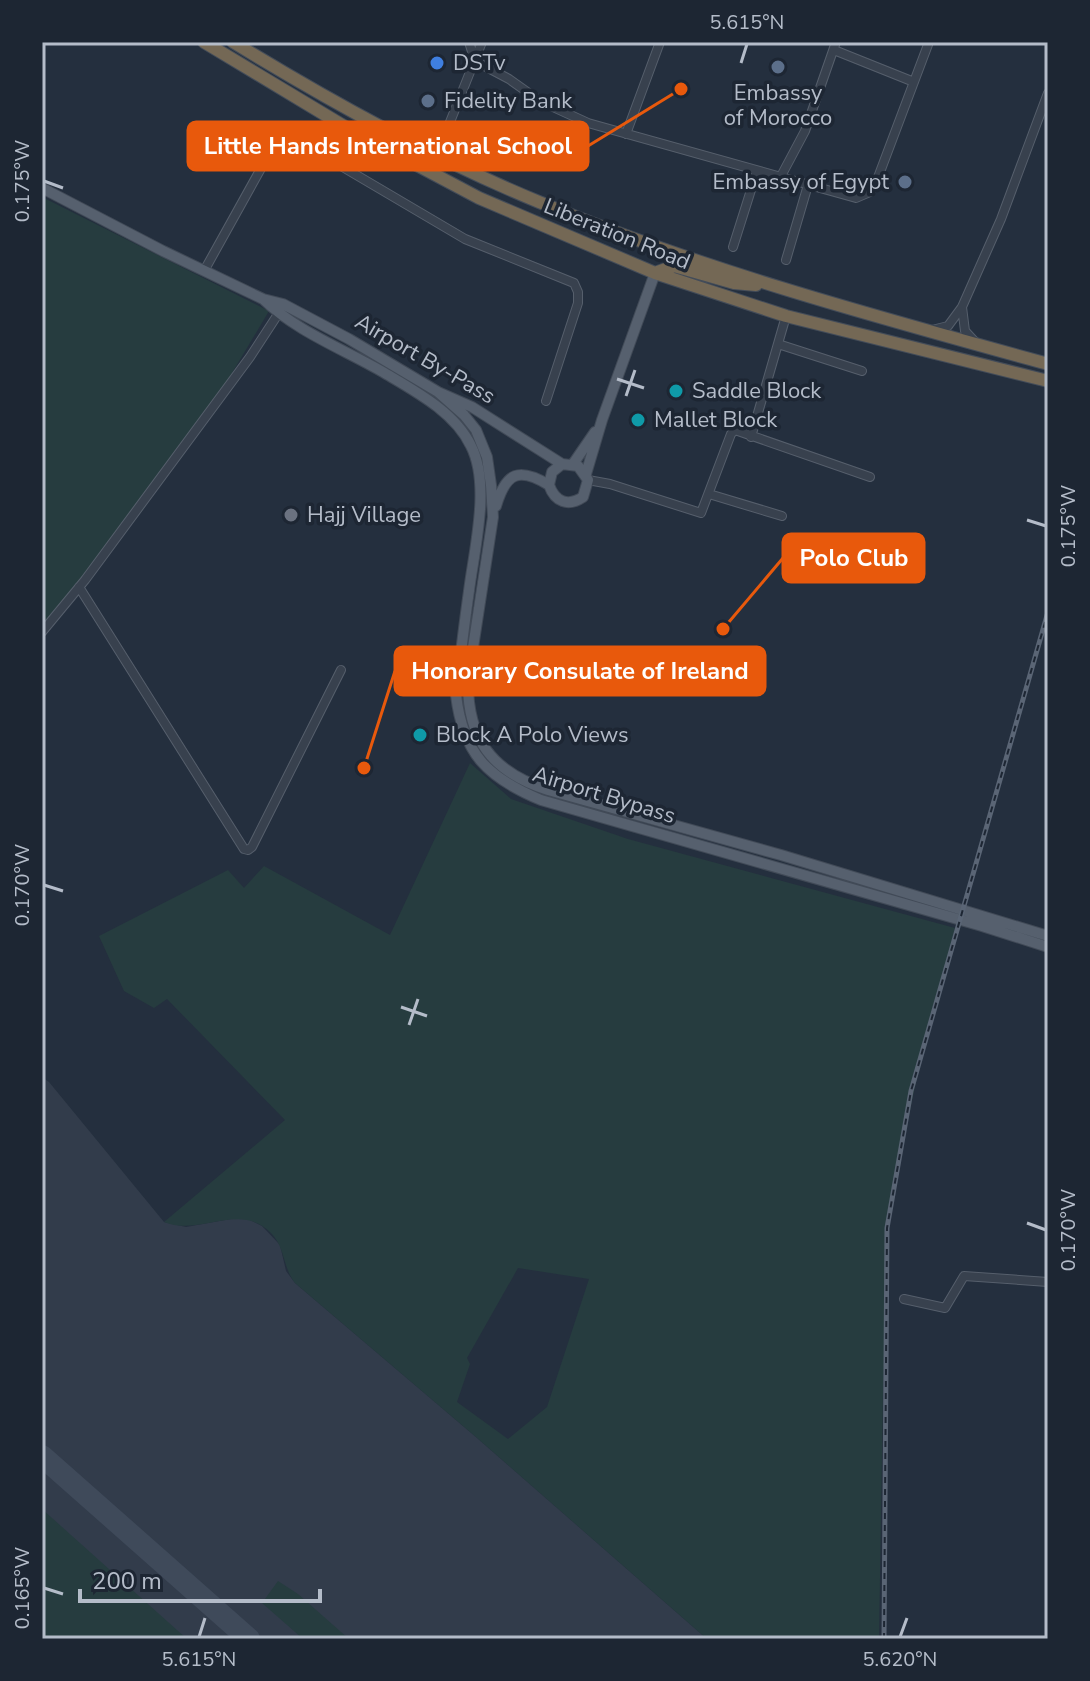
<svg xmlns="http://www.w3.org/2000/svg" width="1090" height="1681" viewBox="0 0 1090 1681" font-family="'Nunito Sans',sans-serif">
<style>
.airport{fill:#323c4b}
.green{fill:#263c3f;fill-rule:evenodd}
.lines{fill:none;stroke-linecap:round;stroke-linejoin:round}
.taxiway{stroke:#3f4a5a;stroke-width:22}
.minor-casing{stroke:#565f6c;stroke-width:10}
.major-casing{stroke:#414a57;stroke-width:12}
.highway-casing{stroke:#434c59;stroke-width:14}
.minor{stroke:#38414e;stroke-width:8}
.major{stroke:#56606e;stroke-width:10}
.highway{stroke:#746855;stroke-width:12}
.rail-casing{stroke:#5a6575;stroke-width:5}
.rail{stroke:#1d2633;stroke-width:2;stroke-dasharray:6;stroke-linecap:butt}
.ticks{fill:none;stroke:#b4bcc9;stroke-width:3}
.shop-dot{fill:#3f7fe0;stroke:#1d2633;stroke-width:3}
.service-dot{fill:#5c6f8a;stroke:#1d2633;stroke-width:3}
.culture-dot{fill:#0f9aa8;stroke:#1d2633;stroke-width:3}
.worship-dot{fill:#6b7280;stroke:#1d2633;stroke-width:3}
.labels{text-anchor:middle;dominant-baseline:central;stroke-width:7;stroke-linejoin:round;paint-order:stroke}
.poi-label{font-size:22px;fill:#b4bcc9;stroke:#1d2633;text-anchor:start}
.street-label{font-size:22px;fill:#b4bcc9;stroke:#1d2633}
.leader{fill:none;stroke:#e8590c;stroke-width:3}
.callout-dot{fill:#e8590c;stroke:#1d2633;stroke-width:3}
.callout{fill:#e8590c;stroke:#e8590c;stroke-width:3}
.callout-label{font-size:24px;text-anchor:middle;font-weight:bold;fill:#fff}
.neatline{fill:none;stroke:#b4bcc9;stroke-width:3}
.ticks-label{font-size:20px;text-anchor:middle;fill:#b4bcc9}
</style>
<rect width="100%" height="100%" fill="#242f3e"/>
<path class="airport" d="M42,1077L49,1082L164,1222L186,1227L236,1218L248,1219L262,1226L280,1245L286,1271L295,1283L476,1437L707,1639H42Z"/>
<path class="green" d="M42,197L269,311L201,425L64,604L42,626Z
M470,763L511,799L628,839L955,928L924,1045L890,1204L883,1392L879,1639H707L476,1437L295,1283C283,1268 285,1247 271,1233C239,1201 200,1237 164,1222L285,1120L167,999L154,1008L124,991L99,936L228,870L244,888L264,866L390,935ZM518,1268L589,1279L547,1407L508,1439L457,1402L470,1364L467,1358Z
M42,1509L187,1639H42Z
M278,1581L298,1594L349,1639H303L262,1603Z"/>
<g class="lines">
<path class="taxiway" d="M42,1456L249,1639"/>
<defs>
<path id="minor" d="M469,42L475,61L509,79L540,101L588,123L856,198L870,192L877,180L929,42
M834,50L914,82
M446,132L482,42
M626,134L660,42
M780,178L805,131L836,42
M733,247L757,171
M786,260L808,185
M204,271L269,154L281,146L290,145L319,153L465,239L574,283L578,292V303L546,401
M962,307L965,331L977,344
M932,330L948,326L962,307L1001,219L1048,93
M778,344L862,371
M751,437L786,316
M588,480L610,484L701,513L731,434L735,430L870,477
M709,494L782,516
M79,587L244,849L248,850L252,847L341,670
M42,632L85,580L250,357L282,308
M904,1299L945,1308L964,1276L1048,1282"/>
<path id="major" d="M42,188L163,251L263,299L283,304L349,339L438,392L472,407L562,464
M263,299C296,331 343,349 383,372C415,391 455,412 471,446C491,485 474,550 469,591C464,626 460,660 456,695C463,754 488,778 541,800L982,926L1048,947
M438,392L464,415L476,430L487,457L491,485L493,517L468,680C467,739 492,772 548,790L781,855L1048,936
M573,464L595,432
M586,474L602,420L655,273
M496,506C506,472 519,467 549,485C555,502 568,507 583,497L588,480L578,466L562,464L552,472L549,485"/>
<path id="highway" d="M204,42L347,128L479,198L655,273L786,316L1048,381
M233,42C331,102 432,158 539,202C703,270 877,317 1048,364
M655,273L674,266L734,283L756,285"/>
</defs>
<use href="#minor" class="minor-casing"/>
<use href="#major" class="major-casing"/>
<use href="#highway" class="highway-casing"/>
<use href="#minor" class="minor"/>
<use href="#major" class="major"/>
<use href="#highway" class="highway"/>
<defs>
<path id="rail" d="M884,1639L887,1228L911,1091L1048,612"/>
</defs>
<use href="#rail" class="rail-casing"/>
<use href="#rail" class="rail"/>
</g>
<path class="ticks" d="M741,63L747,44M44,181L63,188M617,379L644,388M626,396L635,370M1027,520L1046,526M44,885L63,891M401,1007L427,1016M409,1025L418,999M1027,1223L1046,1230M44,1588L63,1594M199,1637L205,1618M900,1637L907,1618"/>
<circle class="shop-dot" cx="437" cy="63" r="8"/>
<g class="service-dot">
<circle cx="778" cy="67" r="8"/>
<circle cx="428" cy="101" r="8"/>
<circle cx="905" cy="182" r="8"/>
</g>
<g class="culture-dot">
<circle cx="676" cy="391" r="8"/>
<circle cx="638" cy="420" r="8"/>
<circle cx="420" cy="735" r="8"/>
</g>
<circle class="worship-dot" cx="291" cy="515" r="8"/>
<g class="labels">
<g class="poi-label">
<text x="453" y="63">DSTv</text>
<text x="778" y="93" text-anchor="middle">Embassy<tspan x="778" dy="25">of Morocco</tspan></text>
<text x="444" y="101">Fidelity Bank</text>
<text x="889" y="182" text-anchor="end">Embassy of Egypt</text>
<text x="692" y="391">Saddle Block</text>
<text x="654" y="420">Mallet Block</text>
<text x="307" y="515">Hajj Village</text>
<text x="436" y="735">Block A Polo Views</text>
</g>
<g class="street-label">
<text transform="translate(617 234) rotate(22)">Liberation Road</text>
<text transform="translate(425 359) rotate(30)">Airport By-Pass</text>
<text transform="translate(604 795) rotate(17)">Airport Bypass</text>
</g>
</g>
<path class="leader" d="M681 89L588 146M723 629L783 558M364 768L395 671"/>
<g class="callout-dot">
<circle cx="681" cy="89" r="8"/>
<circle cx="723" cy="629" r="8"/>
<circle cx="364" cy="768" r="8"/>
</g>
<g class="callout">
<rect x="188" y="122" width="400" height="48" rx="8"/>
<rect x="783" y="534" width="141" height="48" rx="8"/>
<rect x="395" y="647" width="370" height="48" rx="8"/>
</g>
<g class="callout-label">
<text x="388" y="154">Little Hands International School</text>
<text x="854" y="566">Polo Club</text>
<text x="580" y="679">Honorary Consulate of Ireland</text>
</g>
<rect width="1090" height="1681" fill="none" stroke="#1d2633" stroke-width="88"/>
<path d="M80 1589v12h240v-12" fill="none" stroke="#b4bcc9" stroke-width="4"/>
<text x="92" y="1589" font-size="24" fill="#b4bcc9" stroke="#1d2633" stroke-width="6" paint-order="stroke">200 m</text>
<rect x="44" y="44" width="1002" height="1593" class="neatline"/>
<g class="ticks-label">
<text x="747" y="29">5.615°N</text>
<text transform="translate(22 181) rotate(-90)" y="7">0.175°W</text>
<text transform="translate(1068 526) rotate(-90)" y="7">0.175°W</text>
<text transform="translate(22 885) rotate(-90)" y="7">0.170°W</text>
<text transform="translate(1068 1230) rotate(-90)" y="7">0.170°W</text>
<text transform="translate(22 1588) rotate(-90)" y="7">0.165°W</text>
<text x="199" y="1666">5.615°N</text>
<text x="900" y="1666">5.620°N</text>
</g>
</svg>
